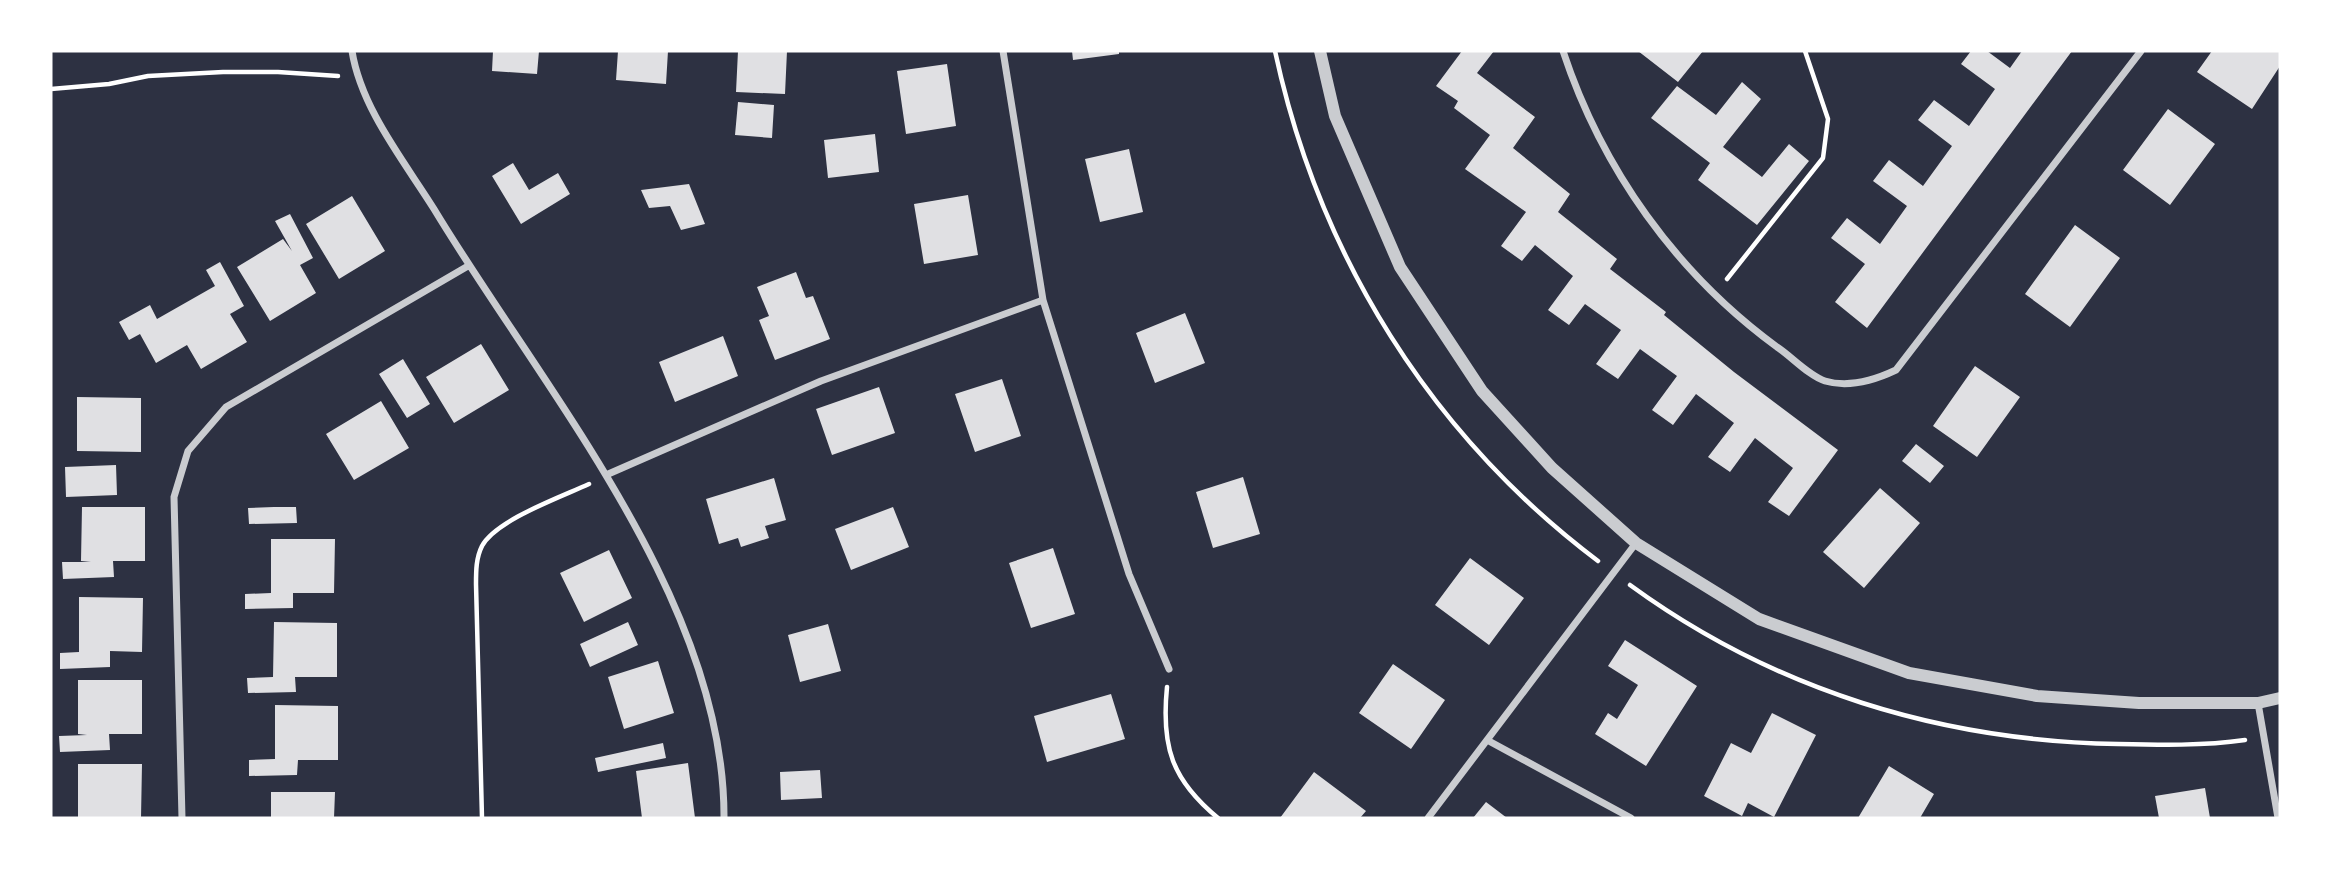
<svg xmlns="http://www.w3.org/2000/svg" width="2331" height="869" viewBox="0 0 2331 869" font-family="'Archivo Narrow',sans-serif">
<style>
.building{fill:#e0e0e3}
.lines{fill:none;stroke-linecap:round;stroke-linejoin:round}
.path{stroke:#fff;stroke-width:4.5}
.minor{stroke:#caccd0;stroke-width:7}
.tertiary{stroke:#caccd0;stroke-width:12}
</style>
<rect width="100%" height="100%" fill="#2d3142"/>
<path class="building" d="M493,51H539L537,74L492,71Z
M618,51H668L666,84L616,80Z
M738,51H787L785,94L736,92Z
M1072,51H1119V54L1073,60Z
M1462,51H1494L1477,73L1535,117L1513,148L1570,194L1558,212L1617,259L1610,269L1666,312L1664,315L1734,372L1838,450L1789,516L1768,502L1793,468L1755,438L1730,472L1708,457L1734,423L1696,394L1673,425L1652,410L1677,376L1640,349L1618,379L1596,364L1621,330L1585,304L1569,325L1548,310L1573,276L1535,245L1522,261L1501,246L1526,212L1465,169L1490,135L1454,108L1458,101L1436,86Z
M1638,51H1703L1678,82Z
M1971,51H1987L2010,68L2022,51H2072L1867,328L1835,302L1865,264L1831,238L1847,218L1880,244L1907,206L1873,181L1889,160L1923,186L1952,146L1918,120L1934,100L1969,126L1995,89L1961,64Z
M2212,51H2280V66L2252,109L2197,72Z
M947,64L956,126L906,134L897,71Z
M1742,82L1761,99L1723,147L1762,177L1789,144L1809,161L1757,225L1698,180L1710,163L1651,118L1677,86L1716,115Z
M738,102L774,105L772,138L735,135Z
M2168,109L2215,144L2170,205L2123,170Z
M875,134L879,172L828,178L824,140Z
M1129,149L1143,212L1100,222L1085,159Z
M513,163L529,190L558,173L570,194L521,224L492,176Z
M689,184L705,224L681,230L670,206L649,208L641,190Z
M968,195L978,255L924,264L914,204Z
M352,196L385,251L339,279L306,224Z
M290,214L313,258L300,265L316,293L270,321L237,267L283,239L292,251L275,221Z
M2075,225L2120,258L2070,327L2025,294Z
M220,262L244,306L230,314L247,342L201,369L187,345L156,363L140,334L129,340L119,322L150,305L157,319L215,286L206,270Z
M796,272L806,298L813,296L830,339L775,360L759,320L769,316L757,287Z
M1185,313L1205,363L1155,383L1136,333Z
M723,336L738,376L675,402L659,362Z
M481,344L509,390L454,423L426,377Z
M403,359L430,404L407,418L379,374Z
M1975,366L2020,397L1977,457L1933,426Z
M1002,379L1021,436L975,452L955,394Z
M879,387L895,433L832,455L816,409Z
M77,397L141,398V452L77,451Z
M381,401L409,448L354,480L326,434Z
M1916,444L1944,466L1930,483L1902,461Z
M116,465L117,495L66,497L65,467Z
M1243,477L1260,534L1213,548L1196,492Z
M774,478L786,520L765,526L769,538L741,547L738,538L719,544L706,499Z
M1880,488L1920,523L1864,588L1823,552Z
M82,507H145V561H113L114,577L63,579L62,562H91L81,561Z
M274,507H296L297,523L249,524L248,508Z
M893,507L909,547L851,570L835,529Z
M271,539H335L334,593H293V608L245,609V594L271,593Z
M1053,548L1075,614L1031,628L1009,563Z
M609,550L632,598L584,622L560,573Z
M1470,558L1524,598L1489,645L1435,605Z
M79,597L143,598L142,652L110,651V667L60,669V653L79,652Z
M274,622L337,623V677H295L296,692L248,693L247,678L273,677Z
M628,622L638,645L590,667L580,644Z
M828,624L841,671L800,682L788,635Z
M1625,640L1697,686L1646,766L1595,734L1608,713L1617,719L1638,685L1608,666Z
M658,661L674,713L624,729L608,677Z
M1393,664L1445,700L1411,749L1359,713Z
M78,680H142V734H109L110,750L60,752L59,736L87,735L78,734Z
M1111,694L1125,739L1047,762L1034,716Z
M275,705L338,706V760H298L297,775L249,776V760L275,759Z
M1772,713L1816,735L1774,817L1748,803L1742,816L1704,796L1731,743L1751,753Z
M663,743L666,758L598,772L595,758Z
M688,763L695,818H642L636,771Z
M78,764H142L141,818H78Z
M1889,766L1934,794L1920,818H1858Z
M820,770L822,798L781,800L780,772Z
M1314,772L1366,811L1360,818H1280Z
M2205,788L2210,818H2159L2155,796Z
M271,792H335L334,818H271Z
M1486,802L1507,818H1473Z"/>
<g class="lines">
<path class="path" d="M1275,51C1319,256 1431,435 1598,561
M51,89L109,84L148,76L223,72H278L338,76
M1727,279L1823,158L1828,119L1805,51
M1630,585C1774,690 1941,741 2118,744C2160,745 2203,746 2245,740
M1167,687C1161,747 1172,780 1218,818
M482,818L476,584C476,571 476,558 482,546C496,520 561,497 589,484"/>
<path class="minor" d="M352,51C361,108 404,161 434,209C542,388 725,600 724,818
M1003,51L1043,300L1129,574L1169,669
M1563,51C1602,169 1676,273 1777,347C1791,356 1809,376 1825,381C1849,388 1875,380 1896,370L2141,51
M606,475L821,381L1043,300
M2258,703L2278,818
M1487,740L1631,818
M182,818L174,497L188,451L226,407L468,266
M1428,818L1636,543"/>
<path class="tertiary" d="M1320,51L1335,116L1400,267L1482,391L1552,468L1636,543L1759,619L1909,673L2037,696L2139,703H2258L2280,698"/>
</g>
<rect width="2331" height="869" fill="none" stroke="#ffffff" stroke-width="105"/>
</svg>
